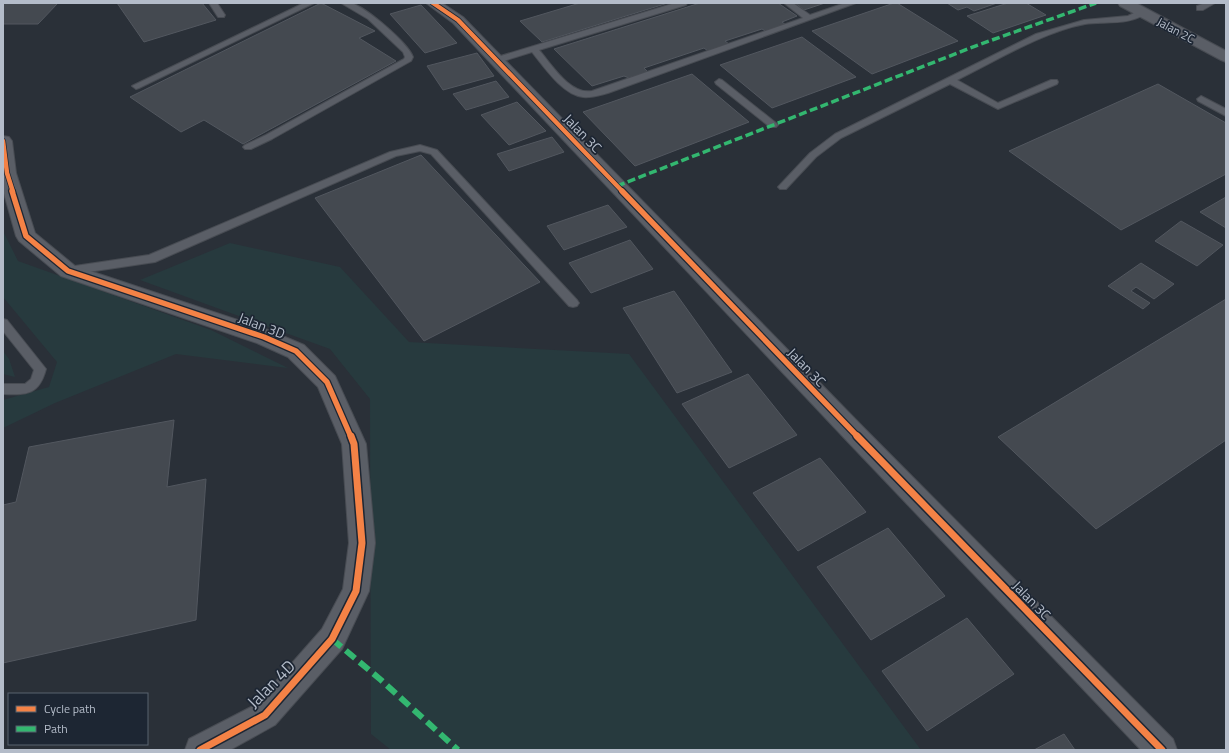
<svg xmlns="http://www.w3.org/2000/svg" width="1229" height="753" viewBox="0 0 1229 753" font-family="'Titillium Web',sans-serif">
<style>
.green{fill:#273a3e}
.building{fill:#444950;stroke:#52575f}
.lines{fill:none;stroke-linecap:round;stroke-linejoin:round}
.lane-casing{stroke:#484c53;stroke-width:2}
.street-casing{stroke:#484c53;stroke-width:2}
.lane{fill:#5a5e66;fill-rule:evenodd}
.street{fill:#5a5e66;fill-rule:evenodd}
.quiet-far1{stroke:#33b770;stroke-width:3.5;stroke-dasharray:8 3.5;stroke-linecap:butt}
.quiet{stroke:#33b770;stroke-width:6;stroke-dasharray:12 6;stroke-linecap:butt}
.cycleway-far2-casing{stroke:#1d2633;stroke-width:6}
.cycleway-far1-casing{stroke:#1d2633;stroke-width:8}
.cycleway-casing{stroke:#1d2633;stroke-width:10}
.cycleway-far2{stroke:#f48246;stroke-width:4.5}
.cycleway-far1{stroke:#f48246;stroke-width:5.5}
.cycleway{stroke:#f48246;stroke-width:7}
.labels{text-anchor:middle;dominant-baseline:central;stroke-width:3.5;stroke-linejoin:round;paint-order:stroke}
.far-street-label{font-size:12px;fill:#b4bcc9;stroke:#1d2633}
.street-label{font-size:14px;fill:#b4bcc9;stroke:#1d2633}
.near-street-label{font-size:17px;fill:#b4bcc9;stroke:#1d2633}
</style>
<rect width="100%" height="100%" fill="#2a3038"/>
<path class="green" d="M3,231L18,261L211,330L288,368L176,354L55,403L3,428V400L49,387L57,362L3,297Z
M230,243L340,267L409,342L629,354L921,750H391L371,734L370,399L330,349L140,280Z
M3,351L9,359L15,377L3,374Z"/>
<path class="building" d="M3,3H58L38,24H3Z
M117,3H202L216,20L144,42Z
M321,3L375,31L359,38L396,61L243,144L204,120L181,132L130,97Z
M580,3H668L542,42L520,21Z
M700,3H778L797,16L782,22L786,25L767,32L762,29L725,41L729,44L708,51L704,48L644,68L648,72L629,78L624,76L592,86L554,49Z
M795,3H825L804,10Z
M894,3H897L958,41L872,74L812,31Z
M947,3H997L974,11L967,7L958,10Z
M1008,3H1026L1046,15L993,33L967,16Z
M421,5L457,43L425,53L390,14Z
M802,37L856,77L772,108L720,65Z
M477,53L494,76L443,90L427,66Z
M692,74L749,122L635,166L583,112Z
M496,81L509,97L466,110L453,94Z
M1158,84L1226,123V174L1121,230L1009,151Z
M517,102L546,131L509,145L481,115Z
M552,137L564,152L509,171L497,154Z
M421,155L540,282L424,341L315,198Z
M1226,197V228L1200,212Z
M608,205L627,227L564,250L547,226Z
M1181,221L1223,245L1197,266L1155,241Z
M630,240L653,269L591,293L569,263Z
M1141,263L1174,284L1154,299L1136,287L1131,291L1150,303L1143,309L1108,286Z
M674,291L732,372L677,393L623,308Z
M1226,299V440L1096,529L998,437Z
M748,374L797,435L729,468L682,404Z
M174,420L167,487L206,479L196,620L3,663V505L16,502L29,447Z
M820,458L866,512L798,551L753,493Z
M888,528L945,596L871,640L817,567Z
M967,618L1014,674L927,731L882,671Z
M1064,734L1075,750H1034Z"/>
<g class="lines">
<defs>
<path id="lane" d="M209,3H217L225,15L224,17H218Z
M304,3H314L139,88L136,89L132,86Z
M341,3C344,3 348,2 351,3C366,7 408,43 413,57L411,61L272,139L251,149H245L243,147L245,145L266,135L404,59L405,57L403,52L368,19Z
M675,3H687L686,5L539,50C552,65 570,95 592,91L803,18L784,3H793L810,15L845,3H856L608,93C600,95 592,98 583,97C563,95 544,67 532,52L497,63L493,60L494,58Z
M1205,3H1215L1203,10H1197V6Z
M1140,10H1146L1147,12C1132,26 1104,21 1085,24C1042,32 996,61 957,80L998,103L1051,80H1057L1058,82L1057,84L998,109L950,84L841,138L816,157L786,189H780L778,187L810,153L835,134L1036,34L1084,20L1128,16Z
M719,79L722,80L776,123L778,125L776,127H770L716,84L715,82Z
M1201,96L1226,109V116L1198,101L1197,99Z
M420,145L437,150L577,300L579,303L577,306L573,307L569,306L431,154L420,151L396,156L155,262L68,275L64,274L63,271L64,268L68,267L149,255L390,152Z
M3,319L7,320L46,369C39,395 27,395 3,394V384H25L31,379L34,370L3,331Z"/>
<path id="street" d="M426,3H442L463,17L864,428L1173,739L1177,750H1141L848,442L453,23Z
M1118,3H1136L1226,51V62L1221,60L1120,6Z
M3,136L9,137L12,141L16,173L35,233L75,266L271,331L304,345L335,376L366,444L375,543L369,591L342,649L275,725L230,750H185L189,739L255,705L322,629L343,589L349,543L342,444L318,387L288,357L257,343L61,276L19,241L16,236L3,190Z"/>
</defs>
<use href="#lane" class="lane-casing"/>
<use href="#street" class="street-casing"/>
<use href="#lane" class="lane"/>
<use href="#street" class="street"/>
<path class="quiet-far1" d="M617,186L978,45L1096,3"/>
<path class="quiet" d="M332,639L381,680L458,750"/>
<defs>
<path id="cycleway-far2" d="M433,3L458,20L623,192
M3,141L7,173L13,192"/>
<path id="cycleway-far1" d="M12,191L26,236L68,271L264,337L296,351L327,382L351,437
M622,191L858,437"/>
<path id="cycleway" d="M857,436L1162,750
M200,750L265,715L332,639L356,591L362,543L354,444L351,436"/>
</defs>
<use href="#cycleway-far2" class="cycleway-far2-casing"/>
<use href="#cycleway-far1" class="cycleway-far1-casing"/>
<use href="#cycleway" class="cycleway-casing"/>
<use href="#cycleway-far2" class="cycleway-far2"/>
<use href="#cycleway-far1" class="cycleway-far1"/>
<use href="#cycleway" class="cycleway"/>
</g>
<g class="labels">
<g class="far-street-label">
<text transform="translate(1176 30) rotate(28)">Jalan 2C</text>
</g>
<g class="street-label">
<text transform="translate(583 133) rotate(46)">Jalan 3C</text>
<text transform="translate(262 325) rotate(21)">Jalan 3D</text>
<text transform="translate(807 367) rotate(46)">Jalan 3C</text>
<text transform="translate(1032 600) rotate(46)">Jalan 3C</text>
</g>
<g class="near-street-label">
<text transform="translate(271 684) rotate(-45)">Jalan 4D</text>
</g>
</g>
<rect width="1229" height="753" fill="none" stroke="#b4bcc9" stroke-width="8"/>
<rect x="8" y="693" width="140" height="52" fill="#1d2633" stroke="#59626f"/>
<rect x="16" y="706" width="20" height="6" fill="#f48246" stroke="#59626f"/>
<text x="44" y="713" font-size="12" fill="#b4bcc9">Cycle path</text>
<rect x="16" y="726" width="20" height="6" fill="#33b770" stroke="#59626f"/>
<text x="44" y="733" font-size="12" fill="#b4bcc9">Path</text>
</svg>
